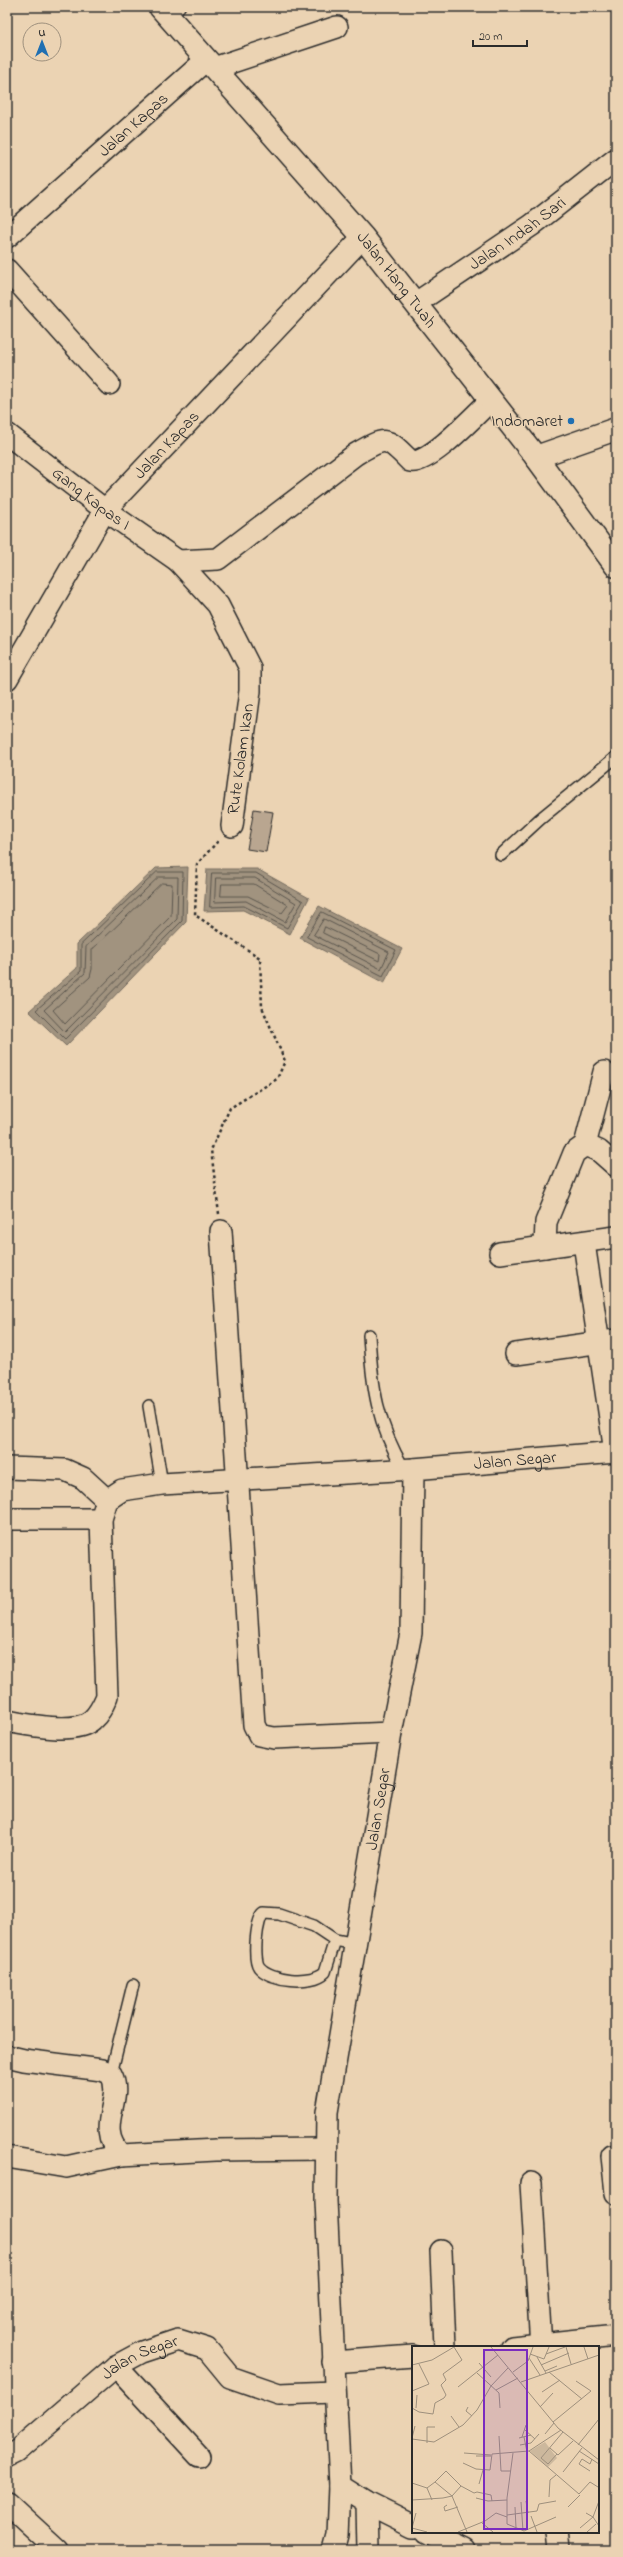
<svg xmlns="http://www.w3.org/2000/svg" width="623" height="2557" viewBox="0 0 623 2557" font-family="'Indie Flower',sans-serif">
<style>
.water{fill:#a1937f;stroke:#72695d}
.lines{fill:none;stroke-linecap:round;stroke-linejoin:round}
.shore{stroke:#5a554d;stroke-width:1}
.building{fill:#b9a690;stroke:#2b2b2b}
.service-casing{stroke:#2b2b2b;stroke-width:14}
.minor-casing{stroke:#2b2b2b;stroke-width:24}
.tertiary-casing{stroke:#2b2b2b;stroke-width:25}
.primary-casing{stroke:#2b2b2b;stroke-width:25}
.path{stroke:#2b2b2b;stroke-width:2.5;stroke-dasharray:3 3;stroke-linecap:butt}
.service{stroke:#ebd3b3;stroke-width:11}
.minor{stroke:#ebd3b3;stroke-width:21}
.tertiary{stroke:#ebd3b3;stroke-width:22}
.primary{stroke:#ebd3b3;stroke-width:22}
.poi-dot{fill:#1f6fb2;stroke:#ebd3b3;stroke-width:1.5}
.labels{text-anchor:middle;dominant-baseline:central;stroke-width:3;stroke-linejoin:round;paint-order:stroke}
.street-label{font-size:17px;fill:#2b2b2b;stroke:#ebd3b3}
.poi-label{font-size:17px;fill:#2b2b2b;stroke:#ebd3b3;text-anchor:end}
.inset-road{fill:none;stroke:#9e907d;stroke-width:1}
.view{fill:#7b2cbf;fill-opacity:0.15;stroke:#7b2cbf;stroke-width:2}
.inset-edge{fill:none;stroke:#2b2b2b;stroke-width:2}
</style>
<rect width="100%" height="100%" fill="#ebd3b3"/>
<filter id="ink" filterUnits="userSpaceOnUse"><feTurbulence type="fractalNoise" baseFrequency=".025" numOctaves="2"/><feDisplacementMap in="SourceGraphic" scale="8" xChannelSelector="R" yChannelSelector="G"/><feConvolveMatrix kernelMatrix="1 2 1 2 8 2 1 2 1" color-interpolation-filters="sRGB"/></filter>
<g filter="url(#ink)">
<path class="water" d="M188,867L186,922L66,1046L29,1011L77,968V944L156,868Z
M207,869H257L309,898L290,934L243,910L204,911Z
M319,906L402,949L384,983L300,938Z"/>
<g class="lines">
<path class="shore" d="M157,872H183L182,921L65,1039L36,1010L81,971V945Z
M212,873H256L303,901L287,928L244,906L210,907Z
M159,877H178L177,919L65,1032L44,1010L85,973L86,947Z
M216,878H255L296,903L285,922L246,901L215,902Z
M162,883L172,884L171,916L65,1024L53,1010L90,977L92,969V950Z
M222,884H254L288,905L282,913L248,896H221Z
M322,912L396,950L383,976L307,937Z
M324,919L389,952L381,969L314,935Z
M325,927L380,954L379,961L323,933Z"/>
</g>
<path class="building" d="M254,809L273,812L266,852L247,849Z"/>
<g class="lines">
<defs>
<path id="service" d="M166,14L179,7
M501,855L540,819L616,757
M369,1335C372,1387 377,1424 404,1469
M149,1406L162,1484
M335,1940L325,1972C312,1985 270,1981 259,1967C253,1959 256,1919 264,1913L279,1914L314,1926L335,1940L356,1944
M111,2074L133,1985"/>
<g id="minor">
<path d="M214,68L337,27"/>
<path id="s1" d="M7,237L206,60"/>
<path d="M7,270L109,384"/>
<path id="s2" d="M416,303L532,225L616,159"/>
<path id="s3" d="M7,434L105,510L178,561L218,605L250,668V691L232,826"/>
<path d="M178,561L218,559L356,454C387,436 386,437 410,461C428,466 477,413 491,400"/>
<path id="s4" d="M7,679L105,510L363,237"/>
<path d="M585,1145L604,1072"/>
<path d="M221,1231L254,1725L259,1735L274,1738L391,1733"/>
<path d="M584,1243L615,1452"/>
<path d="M545,1247L546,1222L574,1153L585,1145L599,1151L616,1166"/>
<path d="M500,1253L616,1237"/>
<path d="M516,1354L616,1340"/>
<path d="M7,1468L65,1470L83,1478L107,1500"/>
<path d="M7,1519H101"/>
<path id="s5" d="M7,1721C28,1725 75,1735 92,1720C100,1713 103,1705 107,1696L101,1519L107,1500L122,1490L162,1484L413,1469L616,1452"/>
<path d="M7,2056L24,2060L102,2070L111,2074C125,2100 93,2127 121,2155"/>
<path d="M612,2156L616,2193"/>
<path d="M7,2157L66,2167L121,2155L216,2150L326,2149"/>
<path d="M531,2183L541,2347"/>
<path d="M441,2251L445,2347"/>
<path d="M512,2347L616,2336"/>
<path d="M333,2362L413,2356"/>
<path d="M116,2366L199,2456"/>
<path id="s6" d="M7,2456L17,2451L116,2366L142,2352L178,2340L207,2349L230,2377L279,2394L334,2392"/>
<path d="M7,2503L58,2550"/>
<path d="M367,2503L368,2550"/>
<path id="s7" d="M413,2526L367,2503L340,2486L326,2201L327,2112L391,1733L411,1633L413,1469"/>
<path d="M426,2532L463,2550"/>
<path d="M556,2532L558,2550"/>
<path d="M334,2550L338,2535L340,2486"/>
</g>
<path id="tertiary" d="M536,457L616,429"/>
<g id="primary">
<path id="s8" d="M160,7L363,237L536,457L616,566"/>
</g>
</defs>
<use href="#service" class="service-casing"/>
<use href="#minor" class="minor-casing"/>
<use href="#tertiary" class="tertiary-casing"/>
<use href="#primary" class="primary-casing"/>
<path class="path" d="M219,1214L211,1150L230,1108L277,1079L285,1061L262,1007L260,958L195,915L197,864L219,840"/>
<use href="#service" class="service"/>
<use href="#minor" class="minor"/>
<use href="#tertiary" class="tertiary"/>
<use href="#primary" class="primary"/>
</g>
</g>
<circle class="poi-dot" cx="571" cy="421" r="4"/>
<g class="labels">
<g class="street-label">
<text stroke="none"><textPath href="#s1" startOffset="169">Jalan Kapas</textPath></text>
<text stroke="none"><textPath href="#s2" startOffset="123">Jalan Indah Sari</textPath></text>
<text stroke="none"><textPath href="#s8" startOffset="361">Jalan Hang Tuah</textPath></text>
<text stroke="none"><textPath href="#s4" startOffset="285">Jalan Kapas</textPath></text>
<text stroke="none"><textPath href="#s3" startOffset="106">Gang Kapas I</textPath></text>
<text transform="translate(241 759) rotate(-82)">Rute Kolam Ikan</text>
<text stroke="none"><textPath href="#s5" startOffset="725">Jalan Segar</textPath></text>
<text stroke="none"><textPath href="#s7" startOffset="765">Jalan Segar</textPath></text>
<text stroke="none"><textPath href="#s6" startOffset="167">Jalan Segar</textPath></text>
</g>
<g class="poi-label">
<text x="563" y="421">Indomaret</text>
</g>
</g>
<g transform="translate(412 2346)">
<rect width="187" height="187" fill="#ebd3b3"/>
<path d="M133,96L145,112L136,121L118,105Z" fill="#ccb89d"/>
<path class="inset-road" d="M79,1L146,82L187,114M154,1L159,18M172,1L176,13M118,8L132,13L137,1M134,8L153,1M125,11L134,27M117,12L128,29M67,17L79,31M0,19L20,14L42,1M129,19L157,7M133,25L145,20M101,26L116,15L121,1M137,26L170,53M65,27L87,47L88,62M109,36L187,9M46,41L86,9M84,44L106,32M0,45L17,38L7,18M130,46L148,34M56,61L54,65L60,70M128,61L141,47M0,62L7,66L21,68L23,57L32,52L34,49L29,39L34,34L31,28L50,14L42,1M4,62L5,49M39,70L47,81M141,76L179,45L164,35M113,84L123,93M133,88L142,77M87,90L89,125H99M110,91L114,79M112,91L115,106M0,92L3,80M107,92L119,89M0,93L22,96L51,79L65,64L79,40L96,22M15,97V81H23M108,99L119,97L127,88M166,99L187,73M138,102L146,109L161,95M117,105L167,148L178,136L186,141M167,105L187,118M52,107L79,109M101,107L95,152V178L112,185L144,171M145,108L136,118L129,112L151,86M64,110H79M51,117L64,123L78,124L80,108L117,105L149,84M178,125L167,118L170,113L178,118L180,113M151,126L170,102M23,136L34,125L49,140L62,147L65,146L79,149L80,155M0,137L15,142L23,136L40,150L55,186M67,138L71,124M15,142L20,154M137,151L138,134L144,129M64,152L76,155L95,154M0,154L31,152L40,150L49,140M114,155L116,167M187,155L181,171L187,180M109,156L111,185M35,159L32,161L33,165L46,161M103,161L104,182M156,161L168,149M4,167L0,182L15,186M95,169L125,165L127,158L144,155M119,170L125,186M70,177L81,186M168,182L181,171L174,167M46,186L73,175L84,167L95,171M175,186L184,178"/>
<path class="view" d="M72,4H115V183H72Z"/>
<rect width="187" height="187" class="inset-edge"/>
</g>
<rect width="623" height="2557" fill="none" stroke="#ebd3b3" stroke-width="24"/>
<rect x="12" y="12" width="599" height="2533" fill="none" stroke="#2b2b2b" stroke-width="1.5" filter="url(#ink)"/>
<g transform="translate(42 42)"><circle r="19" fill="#ebd3b3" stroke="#9e907d"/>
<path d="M0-3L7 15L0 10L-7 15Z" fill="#1f6fb2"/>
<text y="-6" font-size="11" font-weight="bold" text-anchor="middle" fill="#2b2b2b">U</text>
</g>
<path d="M473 40v6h54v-6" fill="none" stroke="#2b2b2b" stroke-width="2"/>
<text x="479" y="40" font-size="12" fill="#2b2b2b" stroke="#ebd3b3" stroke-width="3" paint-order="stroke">20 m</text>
</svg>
